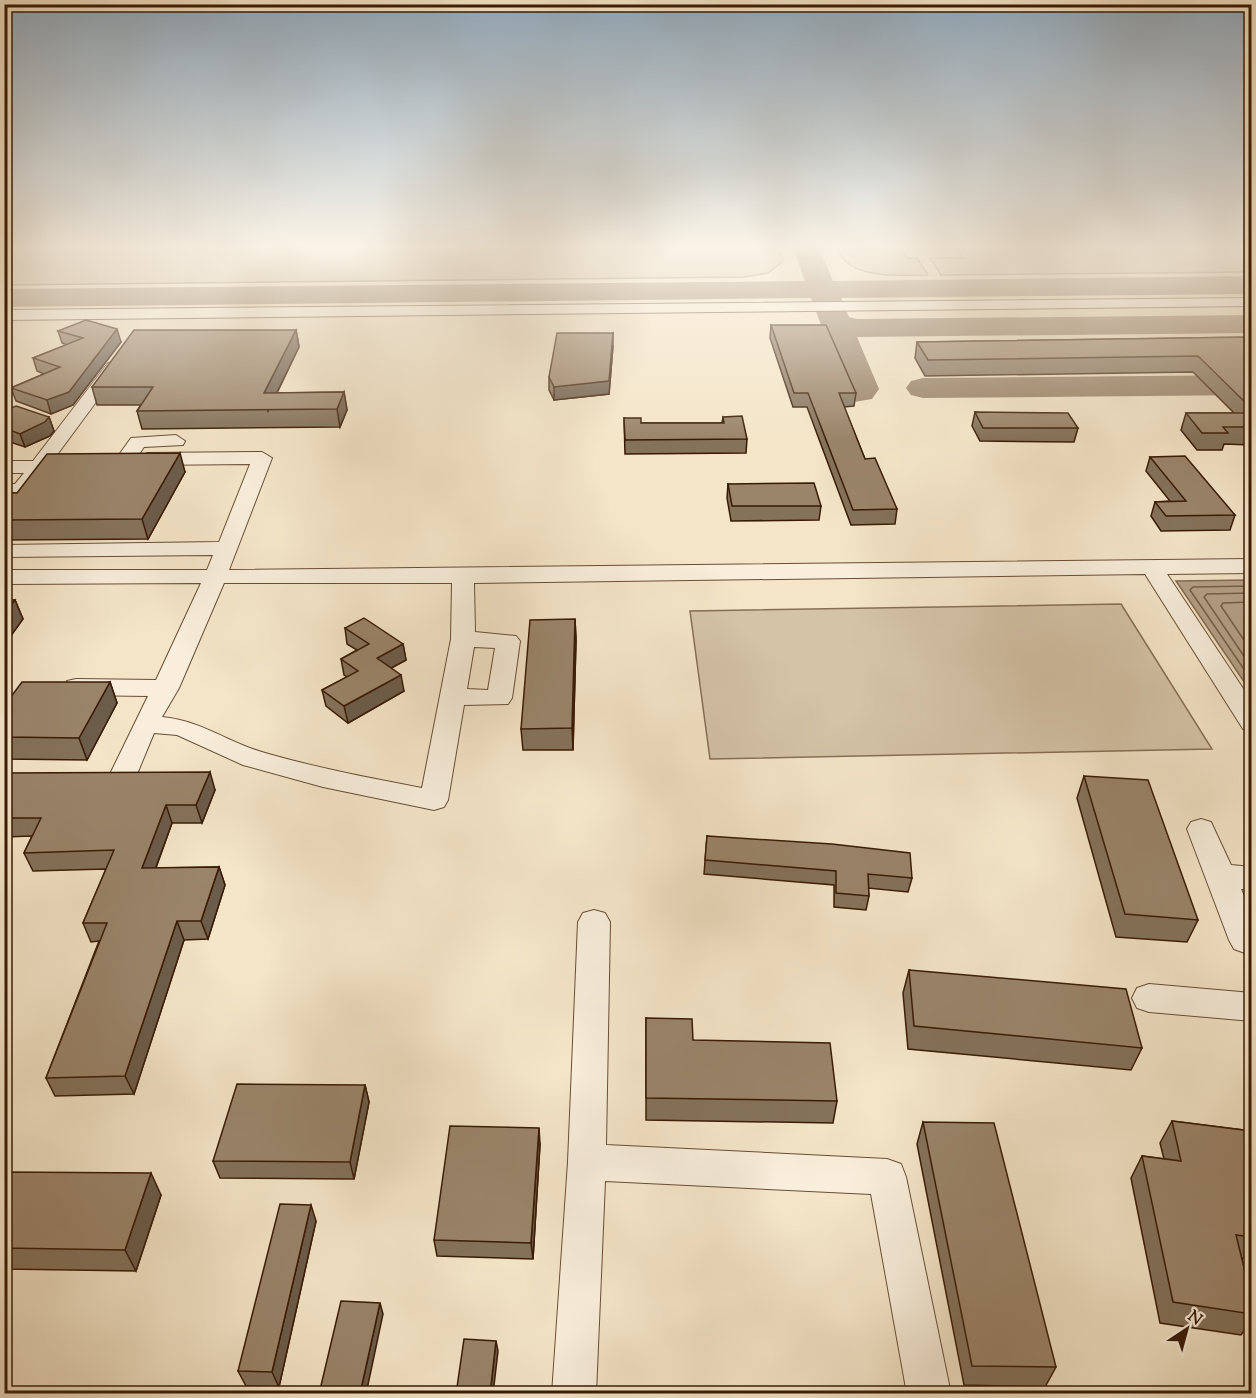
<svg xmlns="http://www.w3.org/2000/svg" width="1256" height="1398" viewBox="0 0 1256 1398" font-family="'Sorts Mill Goudy',serif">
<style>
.green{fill:#d4c3a7;stroke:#866f56;stroke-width:1.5}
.water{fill:#b4a086;stroke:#836b52;stroke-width:1.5}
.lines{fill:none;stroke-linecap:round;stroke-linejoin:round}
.shore{stroke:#765e46;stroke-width:1.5}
.taxiway{fill:#968066;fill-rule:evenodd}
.minor-casing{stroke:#684e36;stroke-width:2}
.minor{fill:#f8eedb;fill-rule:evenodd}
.wall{fill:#84725b;stroke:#391b05;stroke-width:1.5}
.shaded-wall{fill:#6c5c4a;stroke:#391b05;stroke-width:1.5}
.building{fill:#9a846a;stroke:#391b05;stroke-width:1.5}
</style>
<rect width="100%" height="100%" fill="#f4e5c8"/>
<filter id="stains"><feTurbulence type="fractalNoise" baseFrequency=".00333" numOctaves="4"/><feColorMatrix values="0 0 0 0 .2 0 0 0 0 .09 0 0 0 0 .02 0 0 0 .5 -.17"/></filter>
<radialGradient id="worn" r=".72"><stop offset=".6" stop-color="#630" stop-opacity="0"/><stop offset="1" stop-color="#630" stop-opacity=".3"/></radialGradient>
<path class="green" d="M4,245H777L783,261L768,273L744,277L5,285Z
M836,245H899L907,258H917L928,275C903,275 865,279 845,261C841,257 838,250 836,245Z
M954,245H1251V272L941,275L930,258H963Z
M1121,604L1212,749L710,759L690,611Z"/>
<path class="water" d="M1251,580H1252L1251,692L1176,581Z"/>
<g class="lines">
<path class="shore" d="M1252,586L1193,587L1190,590L1252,681
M1252,593L1207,594L1204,597L1252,668
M1252,602L1223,603L1221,606L1252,652"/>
<path class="taxiway" d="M792,245H818L833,281L1252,276V294L841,298L849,317L857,319L1252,315V333L857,337L879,389L872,399L848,403L836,400L831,393L836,386L843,384L811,298L4,307V289L805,281Z
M1252,375V395L923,398L911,395L906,388L911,381L923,378Z"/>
<defs>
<path id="minor" d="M1252,298V306L4,320V310Z
M114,362L122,367L28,494L4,496V484H15L24,473H4V461H33L108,363Z
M176,435L185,441L183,445L144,447L133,463L126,465L116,459L131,438Z
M262,452L272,458L229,570L1252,559V573L1167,574L1252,702V731L1243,729L1145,574L474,583L475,632L516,636L520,641L512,698L508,704L464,705L448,800L444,807L434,810L323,787L243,765L177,735L154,733L135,779L125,781L115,779L111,772L148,696L76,695L67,693L63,687L67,681L76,679L156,680L201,583L4,584V570H207L213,555L4,557V545L219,542L250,464L147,465L137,459L147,453ZM224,583H452L451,639L422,788C370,778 317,768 265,753C229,743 200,720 162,717L179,688ZM474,647L495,648L488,690L467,689Z
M1201,819L1211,822L1231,865L1252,867V889H1241L1252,916V950L1245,953L1234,949L1229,940L1187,829L1191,822Z
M594,910L605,913L610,922L606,1145L887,1159L901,1164L906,1177L951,1394H907L871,1194L605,1181L596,1394H552L568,1162L578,922L583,913Z
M1149,984L1252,993V1021L1149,1012L1137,1008L1132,998L1137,988Z"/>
</defs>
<use href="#minor" class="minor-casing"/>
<use href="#minor" class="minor"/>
</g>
<path class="wall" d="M771,325L856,393L854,406L844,407L865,459L897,509L895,524L851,525L807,407H793L770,338Z
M296,330L299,347L277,393L344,392L347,410L340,427L142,429L137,411L141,405H97L92,387Z
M58,331L121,342L73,405L51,414L16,401L11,388L44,374L37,371L33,358L67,345L62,343Z
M1251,337V445L1224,444L1222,450H1197L1181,430L1186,413H1234L1193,372L925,376L915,358L917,342Z
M613,346L609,394L554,400L549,390V377Z
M4,411L49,417L54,431L50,436L25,447L4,440Z
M975,412L1078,428L1074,442L980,441L972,426Z
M723,417L747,439L746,453L625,454L624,418L641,423H722Z
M1150,457L1235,515L1230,530L1161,531L1151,516L1155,502L1170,501L1146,471Z
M185,472L148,539L4,540V493H17Z
M728,484L821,506L819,520L731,521L727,498Z
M4,600H15L23,619L10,637H4Z
M575,619L576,640L573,750H523L521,729Z
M345,628L403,644L406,660L391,668L404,691L348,723L326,706L322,690L347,677L344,675L341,659L357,650L347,644Z
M110,682L117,703L87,760L4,759V706Z
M4,773L215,790L202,823H172L156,868L219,867L225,885L208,939L184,940L134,1094L55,1096L46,1078L99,941L91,942L83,923L106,869L33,871L24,853L32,836L4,837Z
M1084,776L1198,920L1187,942L1116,937L1077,798Z
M707,836L912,878L908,892L868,888L869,896L866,910L834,907V885L704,874Z
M909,970L1142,1048L1131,1070L908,1049L903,993Z
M646,1018L693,1040L837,1101L833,1123L646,1120Z
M365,1085L369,1102L354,1179L220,1178L213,1161Z
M1172,1121L1251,1131V1260L1242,1258L1251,1314V1321L1241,1335L1160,1323L1131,1178L1142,1156L1164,1159L1160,1143Z
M923,1122L1056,1367L1045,1387L964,1385L917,1144Z
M540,1144L533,1259L437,1256L434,1240Z
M4,1172L161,1195L136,1271L4,1269Z
M316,1221L279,1387L246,1386L238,1371Z"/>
<path class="shaded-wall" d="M117,329L121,342L73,405L51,414L47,400Z
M296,330L299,347L268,411L264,393Z
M613,333V346L609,394L554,400V387Z
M344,392L347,410L340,427L337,409Z
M49,417L54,431L50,436L25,447L20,434Z
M180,453L185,472L148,539L142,519Z
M15,600L23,619L10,637L4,624V614Z
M575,619L576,640L573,750L572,728Z
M403,644L406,660L380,674L377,658Z
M401,675L404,691L348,723L344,706Z
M110,682L117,703L87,760L79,738Z
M210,772L215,790L202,823L196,805Z
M166,805L172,823L149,886L142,868Z
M219,867L225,885L208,939L201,921Z
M177,921L184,940L134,1094L125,1076Z
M365,1085L369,1102L354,1179L350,1162Z
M539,1128L540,1144L533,1259L531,1243Z
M151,1173L161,1195L136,1271L125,1250Z
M311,1205L316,1221L279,1387L272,1372Z
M380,1303L383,1314L366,1394H360Z
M496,1341L498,1351L493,1394H490Z"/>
<path class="building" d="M86,320L117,329L69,392L47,400L11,388L60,367L33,358L83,338L58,331Z
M771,325H826L856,393H839L865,459L875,458L897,509L853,510L808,393H794Z
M134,330H296L264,393L344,392L337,409L137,411L153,387H92Z
M557,333H613L609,381L554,387L549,377Z
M1251,337V356H1249L1251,358V408L1198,356L928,360L917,342Z
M16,406L49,417L45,422L20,434L4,428V411Z
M975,412L1068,413L1078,428H983Z
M1186,413H1251V427H1223L1228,433H1202Z
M742,416L747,439L625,440L624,418H641V423H724L723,417Z
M180,453L142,519L4,520V493H17L47,454Z
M1185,456L1235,515L1166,516L1155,502L1186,501L1150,457Z
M814,483L821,506H732L728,484Z
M4,600H15L4,614Z
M364,618L403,644L377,658L401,675L344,706L322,690L358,671L341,659L369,644L345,628Z
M575,619L572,728L521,729L530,620Z
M22,682H110L79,738L4,737V706Z
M210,772L196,805H166L142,868L219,867L201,921H177L125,1076L46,1078L107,923H83L114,850L24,853L41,818H4V773Z
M1084,776L1148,780L1198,920L1125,914Z
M707,836L832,844L910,853L912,878L868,874L869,896L836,893V871L705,860Z
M909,970L1126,989L1142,1048L914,1026Z
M646,1018L692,1019L693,1040L830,1043L837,1101L646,1098Z
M237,1084L365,1085L350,1162L213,1161Z
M1172,1121L1251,1131V1237L1236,1235L1251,1296V1314L1173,1302L1142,1156L1181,1161Z
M923,1122L994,1123L1056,1367L972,1366Z
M450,1126L539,1128L531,1243L434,1240Z
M4,1172L151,1173L125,1250L4,1248Z
M280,1204L311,1205L272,1372L238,1371Z
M341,1301L380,1303L360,1394H319Z
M464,1339L496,1341L490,1394H456Z"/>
<linearGradient id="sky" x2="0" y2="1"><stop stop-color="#93acc1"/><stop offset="0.56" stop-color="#faf3e6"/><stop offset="1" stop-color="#faf3e6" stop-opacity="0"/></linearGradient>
<rect width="1256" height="440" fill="url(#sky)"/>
<rect width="1256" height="1398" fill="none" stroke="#f4e5c8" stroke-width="24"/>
<rect x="6" y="6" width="1244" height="1386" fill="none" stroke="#391b05" stroke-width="3"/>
<rect x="12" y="12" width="1232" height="1374" fill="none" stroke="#391b05" stroke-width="1.5"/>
<g transform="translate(1187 1329) rotate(36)" stroke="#f8eedb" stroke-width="4.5" paint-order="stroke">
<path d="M0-4.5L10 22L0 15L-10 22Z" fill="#391b05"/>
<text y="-9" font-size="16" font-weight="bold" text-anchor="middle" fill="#391b05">N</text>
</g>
<rect width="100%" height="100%" filter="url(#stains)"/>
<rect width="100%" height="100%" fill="url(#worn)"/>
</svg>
